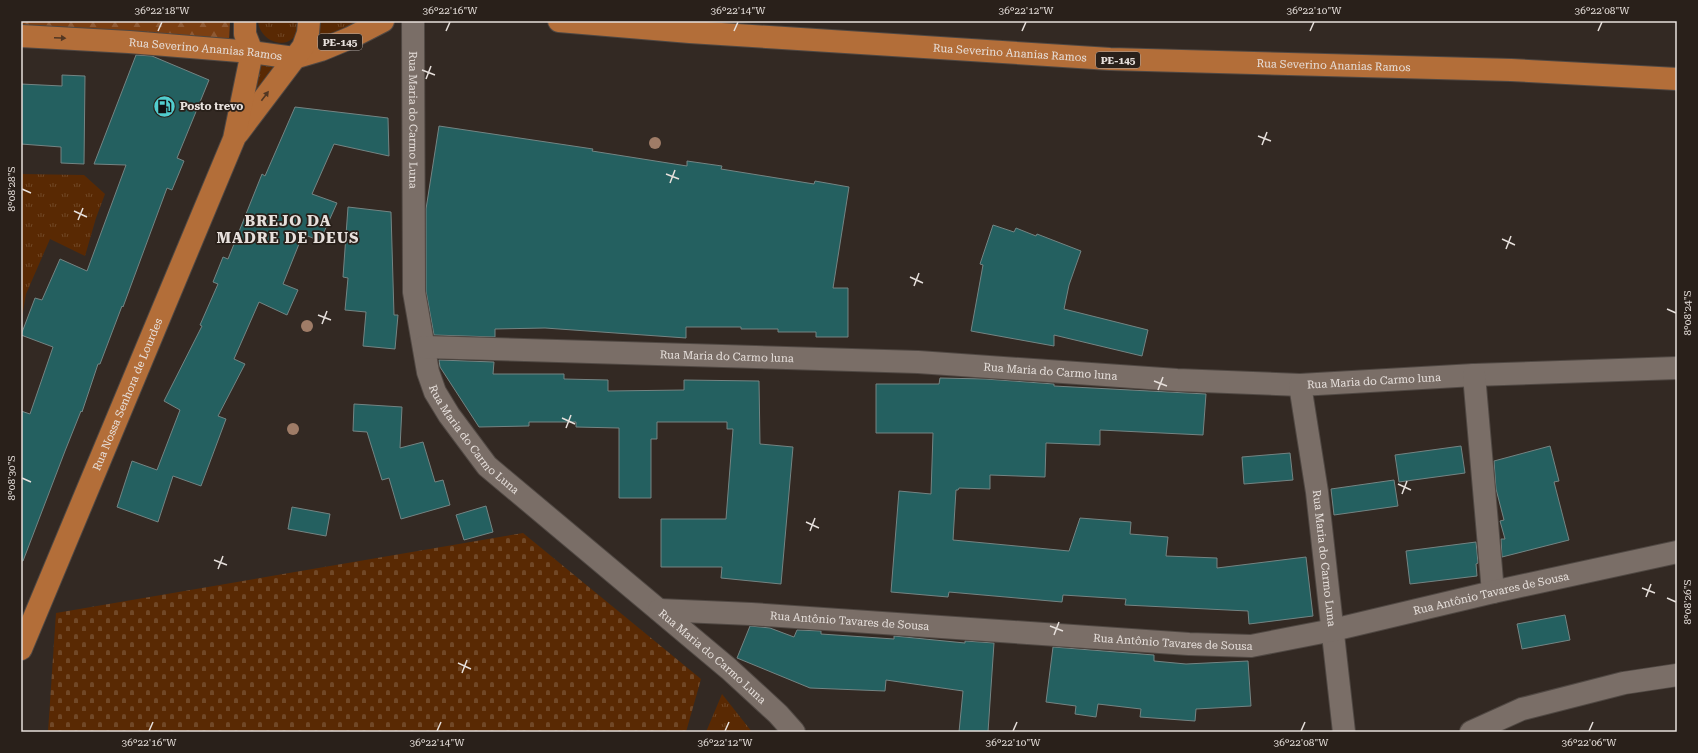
<svg xmlns="http://www.w3.org/2000/svg" width="1698" height="753" viewBox="0 0 1698 753" font-family="'Roboto Serif',serif">
<style>
.grass{fill:url(#grass-tufts)}
.forest{fill:url(#forest-firs)}
.cemetery{fill:url(#cemetery-stones)}
.building{fill:#246060;stroke:#748483}
.lines{fill:none;stroke-linecap:round;stroke-linejoin:round}
.minor-casing{stroke:#504843;stroke-width:24}
.major-casing{stroke:#504843;stroke-width:24}
.minor{stroke:#7a6e67;stroke-width:22}
.major{stroke:#b36e39;stroke-width:22}
.tree{fill:#9f7c67}
.oneway{fill:#523723}
.ticks{fill:none;stroke:#e7e0dc;stroke-width:1.5}
.labels{text-anchor:middle;dominant-baseline:central;stroke-width:3.5;stroke-linejoin:round;paint-order:stroke}
.shield{fill:#29201a;stroke:#aea6a2;stroke-width:1}
.shield-label{font-size:10px;font-weight:bold;fill:#e7e0dc}
.street-label{font-size:11px;fill:#e7e0dc;stroke:#29201a}
.poi-label{font-size:11px;font-weight:bold;fill:#e7e0dc;stroke:#29201a;text-anchor:start}
.district-label{font-size:15px;font-weight:bold;letter-spacing:1px;fill:#e7e0dc;stroke:#29201a}
.neatline{fill:none;stroke:#e7e0dc;stroke-width:1.5}
.ticks-label{font-size:10px;text-anchor:middle;fill:#e7e0dc}
</style>
<defs>
<pattern id="grass-tufts" width="24" height="20" patternUnits="userSpaceOnUse"><rect width="24" height="20" fill="#592903"/><path d="M3 7l-1-3M5 7V3M7 7l1-3M15 17l-1-3M17 17v-4M19 17l1-3" fill="none" stroke="#714827"/></pattern>
<pattern id="forest-firs" width="22" height="20" patternUnits="userSpaceOnUse"><rect width="22" height="20" fill="#7c3f12"/><path d="M5 1l3.5 6h-7zM16 11l3.5 6h-7z" fill="#8f5a34"/></pattern>
<pattern id="cemetery-stones" width="16" height="16" patternUnits="userSpaceOnUse"><rect width="16" height="16" fill="#592903"/><path d="M2 7V4a2 2 0 0 1 4 0v3zM10 15v-3a2 2 0 0 1 4 0v3z" fill="#714827"/></pattern>
</defs>
<rect width="100%" height="100%" fill="#332923"/>
<path class="grass" d="M258,21H301C299,26 298,32 295,36C283,51 259,39 258,21Z
M317,21H370L332,33L316,40Z
M256,60L285,63L244,116Z
M21,174L84,175L105,194L96,218L85,256L50,239L26,294L21,323Z
M722,694L752,732H706Z"/>
<path class="forest" d="M21,21H230L229,41L21,27Z"/>
<path class="cemetery" d="M523,533L701,679L686,732H48L56,613Z"/>
<path class="building" d="M136,55L152,56L209,80L177,158L184,161L172,190L167,188L123,307L122,306L100,364H98L82,412L81,411L65,451L23,561H21V411L30,414L53,347L21,335L35,298L42,300L60,259L87,271L126,165L94,164Z
M62,75L85,76L84,164L61,163V147L21,144V84L62,86Z
M295,107L388,118L389,156L334,144L312,194L337,203L320,241L303,234L283,284L298,290L287,315L259,302L234,359L245,364L218,416L226,419L201,486L173,476L158,522L117,507L132,461L157,470L180,410L164,401L202,326L200,325L218,284L213,282L223,257L228,259L262,174L265,176Z
M439,126L593,149L592,151L687,166V161L722,166L721,169L814,184L815,181L849,187L833,288H848V337H816V332H778V329H741V327H686V338L545,328L495,329V337L434,335L426,291V209Z
M348,207L391,212L394,315H398L395,349L363,346L366,312L345,310L348,278L343,277Z
M993,225L1014,232L1016,228L1036,236L1037,234L1081,251L1069,285L1064,309L1148,330L1142,356L1054,335V346L971,331L983,265L980,264Z
M439,360L494,362L493,374H564V379L608,380V391L684,390V380L759,381L760,444L793,447L781,584L721,578L722,567H661V519H726L733,429H727V422H657V439H651V498H619V428L576,427V422H529V426L479,427L440,367Z
M940,378L985,379L1054,384V386L1206,394L1203,435L1100,430V445L1046,443L1045,477L990,475V489L959,488L958,490H956L953,540L1069,551L1080,518L1131,522L1130,534L1168,537L1166,556L1217,558V568L1306,557L1313,616L1249,624L1248,611L1125,605L1126,599L1063,595L1062,602L949,592L948,597L891,592L899,491L931,494L933,433H876V384H939Z
M354,404L402,407L400,448L423,442L435,482L443,480L450,505L401,519L389,478L382,480L367,432L353,431Z
M1461,446L1465,473L1399,482L1395,455Z
M1550,446L1559,481L1554,482L1569,540L1502,557L1501,539H1505L1500,521L1504,520L1496,489L1494,461Z
M1290,453L1293,480L1244,484L1242,457Z
M1394,480L1398,506L1334,515L1331,489Z
M486,506L493,532L464,540L456,515Z
M292,507L330,514L326,536L288,529Z
M1476,542L1478,563L1476,564L1477,576L1410,584L1406,551Z
M1565,615L1570,640L1522,649L1517,624Z
M750,626L770,628L794,637L797,630L821,631V634L894,639V636L965,643V641L994,643L988,732H959L963,691L886,680L885,691L810,688L737,658Z
M1053,647L1154,655V661L1186,664L1248,661L1251,706L1196,709L1195,721L1140,717L1141,709L1098,704L1096,717L1075,714L1076,706L1046,702Z"/>
<g class="lines">
<defs>
<g id="minor">
<path id="s1" d="M413,21L414,292L428,372L435,392L449,415L487,466L729,669L778,714L794,732"/>
<path id="s2" d="M424,347L918,362L1177,380L1300,385L1474,375L1677,368"/>
<path d="M1474,375L1493,592"/>
<path id="s3" d="M1300,385L1317,492L1344,732"/>
<path id="s4" d="M659,610L751,614L1189,644L1251,646L1333,630L1493,592L1677,552"/>
<path d="M1471,732L1522,709L1624,683L1677,675"/>
</g>
<g id="major">
<path id="s5" d="M559,21L690,32L1110,59L1511,70L1677,79"/>
<path id="s6" d="M21,36L129,42L252,52L294,58L321,50L350,38L383,21"/>
<path d="M238,133L303,47L308,33L309,21"/>
<path id="s7" d="M21,649L234,139L252,52L245,34V21"/>
</g>
</defs>
<use href="#minor" class="minor-casing"/>
<use href="#major" class="major-casing"/>
<use href="#minor" class="minor"/>
<use href="#major" class="major"/>
</g>
<g class="tree">
<circle cx="655" cy="143" r="6"/>
<circle cx="307" cy="326" r="6"/>
<circle cx="293" cy="429" r="6"/>
</g>
<defs><path id="oneway-solid" d="M-6-.8H1V-3.2L6.5 0L1 3.2V.8H-6Z"/></defs>
<g class="oneway">
<use href="#oneway-solid" transform="translate(60 38) rotate(3)"/>
<use href="#oneway-solid" transform="translate(265 96) rotate(-53)"/>
</g>
<path class="ticks" d="M158,31L162,22M446,31L450,22M734,31L738,22M1022,31L1026,22M1310,31L1314,22M1598,31L1602,22M422,70L435,75M426,79L431,66M1258,136L1271,141M1262,145L1267,132M666,174L679,179M670,183L675,170M22,189L31,193M74,211L87,217M78,220L83,208M1502,239L1515,245M1506,249L1511,236M910,277L923,283M914,286L919,273M1667,309L1676,313M318,315L331,320M322,324L327,311M1154,381L1167,386M1158,390L1163,377M562,418L575,424M566,428L571,415M22,478L31,482M1398,484L1411,490M1402,494L1407,481M806,522L819,528M810,531L815,518M214,560L227,565M218,569L223,556M1642,588L1655,593M1646,597L1651,584M1667,598L1676,602M1050,626L1063,631M1054,635L1059,622M458,663L471,669M462,673L467,660M149,731L153,722M437,731L441,722M725,731L729,722M1013,731L1017,722M1301,731L1305,722M1589,731L1593,722"/>
<defs>
<symbol id="fuel-disc" viewBox="-11 -11 22 22"><circle r="9.5" fill="#52cdce" stroke="#29201a"/><path d="M-5.5-6h7V0h2V4h1.3V-2.5L3-4.5l.8-.8L6-3V5H2.5V1h-1V6h-7ZM-4.2-4.7v3.2H.2V-4.7Z" fill="#111"/></symbol>
</defs>
<g fill-rule="evenodd">
<use href="#fuel-disc" x="152" y="94" width="25" height="25"/>
</g>
<g class="labels">
<g class="shield">
<rect x="318" y="34" width="44" height="16" rx="3"/>
<rect x="1096" y="52" width="44" height="16" rx="3"/>
</g>
<g class="shield-label">
<text x="340" y="42">PE-145</text>
<text x="1118" y="60">PE-145</text>
</g>
<g class="street-label">
<text stroke="none"><textPath href="#s6" startOffset="185">Rua Severino Ananias Ramos</textPath></text>
<text stroke="none"><textPath href="#s5" startOffset="452">Rua Severino Ananias Ramos</textPath></text>
<text stroke="none"><textPath href="#s5" startOffset="776">Rua Severino Ananias Ramos</textPath></text>
<text stroke="none"><textPath href="#s1" startOffset="99">Rua Maria do Carmo Luna</textPath></text>
<text stroke="none"><textPath href="#s2" startOffset="303">Rua Maria do Carmo luna</textPath></text>
<text stroke="none"><textPath href="#s2" startOffset="627">Rua Maria do Carmo luna</textPath></text>
<text stroke="none"><textPath href="#s2" startOffset="951">Rua Maria do Carmo luna</textPath></text>
<text stroke="none"><textPath href="#s7" startOffset="276">Rua Nossa Senhora de Lourdes</textPath></text>
<text stroke="none"><textPath href="#s1" startOffset="435">Rua Maria do Carmo Luna</textPath></text>
<text stroke="none"><textPath href="#s3" startOffset="175">Rua Maria do Carmo Luna</textPath></text>
<text stroke="none"><textPath href="#s4" startOffset="839">Rua Antônio Tavares de Sousa</textPath></text>
<text stroke="none"><textPath href="#s4" startOffset="191">Rua Antônio Tavares de Sousa</textPath></text>
<text stroke="none"><textPath href="#s4" startOffset="515">Rua Antônio Tavares de Sousa</textPath></text>
<text stroke="none"><textPath href="#s1" startOffset="759">Rua Maria do Carmo Luna</textPath></text>
</g>
<g class="poi-label">
<text x="180" y="106">Posto trevo</text>
</g>
<g class="district-label">
<text x="288" y="221">BREJO DA<tspan x="288" dy="17">MADRE DE DEUS</tspan></text>
</g>
</g>
<rect width="1698" height="753" fill="none" stroke="#29201a" stroke-width="44"/>
<rect x="22" y="22" width="1654" height="709" class="neatline"/>
<g class="ticks-label">
<text x="162" y="14">36°22'18"W</text>
<text x="450" y="14">36°22'16"W</text>
<text x="738" y="14">36°22'14"W</text>
<text x="1026" y="14">36°22'12"W</text>
<text x="1314" y="14">36°22'10"W</text>
<text x="1602" y="14">36°22'08"W</text>
<text transform="translate(11 189) rotate(-90)" y="4">8°08'28"S</text>
<text transform="translate(1687 313) rotate(-90)" y="4">8°08'24"S</text>
<text transform="translate(11 478) rotate(-90)" y="4">8°08'30"S</text>
<text transform="translate(1687 602) rotate(-90)" y="4">8°08'26"S</text>
<text x="149" y="746">36°22'16"W</text>
<text x="437" y="746">36°22'14"W</text>
<text x="725" y="746">36°22'12"W</text>
<text x="1013" y="746">36°22'10"W</text>
<text x="1301" y="746">36°22'08"W</text>
<text x="1589" y="746">36°22'06"W</text>
</g>
</svg>
